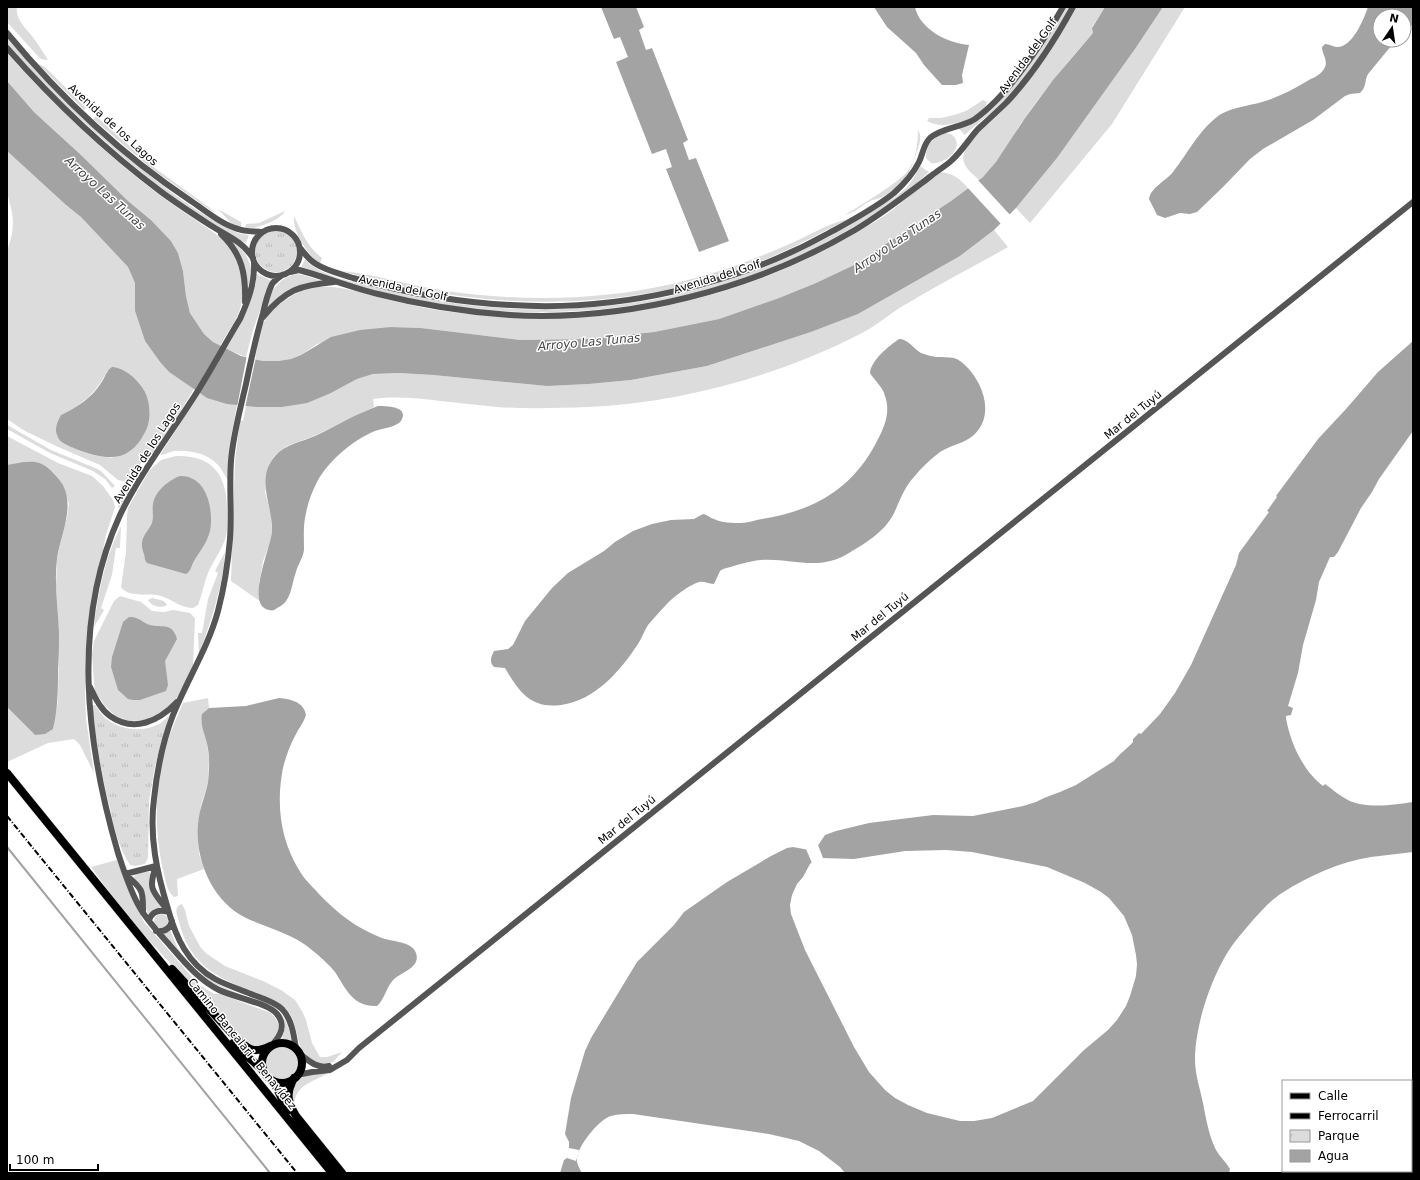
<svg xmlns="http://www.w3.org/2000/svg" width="1420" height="1180" viewBox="0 0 1420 1180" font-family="'DejaVu Sans',sans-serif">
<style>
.grass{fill:#dcdcdc;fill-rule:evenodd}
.park{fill:url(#park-tufts)}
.water{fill:#a3a3a3;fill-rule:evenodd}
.pier{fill:#fff}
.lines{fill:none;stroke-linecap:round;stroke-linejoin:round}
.stream{stroke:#a3a3a3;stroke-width:2}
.major-casing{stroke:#dbdbdb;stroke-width:9}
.minor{stroke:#555;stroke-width:6}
.major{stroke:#000;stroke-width:8}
.rail{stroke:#000;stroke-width:2;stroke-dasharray:6 2 1 2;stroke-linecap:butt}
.labels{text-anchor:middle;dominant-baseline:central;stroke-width:3;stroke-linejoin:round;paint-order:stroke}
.street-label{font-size:11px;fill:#000;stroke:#fff}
.water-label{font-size:12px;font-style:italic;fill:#444;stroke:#fff}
</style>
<defs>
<pattern id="park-tufts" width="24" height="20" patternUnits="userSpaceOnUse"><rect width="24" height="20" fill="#dcdcdc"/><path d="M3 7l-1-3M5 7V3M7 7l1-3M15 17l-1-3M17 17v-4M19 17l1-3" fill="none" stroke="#bbb"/></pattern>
</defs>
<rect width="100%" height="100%" fill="#fff"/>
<path class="grass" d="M7,7H17C15,19 26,28 32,36C38,44 43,52 48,60L41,59L36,54L7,22Z
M1067,7H1071C1051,40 1029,75 1003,103C991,115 976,123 965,135L958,128C964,126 970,124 976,122C990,113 1000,101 1011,88C1032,62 1050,35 1067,7Z
M1077,7H1105L1092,27L1093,33C1069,60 1045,89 1024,119C1010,139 999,165 979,180C971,172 960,165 964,153C967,138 983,129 994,119C1028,87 1054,47 1077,7Z
M1163,7H1185L1112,124L1030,223L1016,208L1057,158L1135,49Z
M7,38C42,78 80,115 120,150C148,175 178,199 210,218C223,225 234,234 249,235L246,243C236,239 225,231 215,225C177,202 142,174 108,144C73,113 38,80 7,44Z
M7,53C41,91 78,127 117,161C133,174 148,187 165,199C175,206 186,214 197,221C211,231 227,239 234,255C243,274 246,298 237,317C232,327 225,336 220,346L213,342L204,334L190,313L186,296L183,271L178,253L171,241L151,220L128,201L81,155L34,112L7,81Z
M38,64L45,67L86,108L84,110Z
M983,100L987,102C984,117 955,125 942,125C937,125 931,123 927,121L929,118H941L954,115L966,111Z
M96,116L152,166L210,208L216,214L152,169L93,119Z
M918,130C922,137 920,143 917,151C910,173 905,184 884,196C880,199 876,199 872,200C862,205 856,212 845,215C862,204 894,186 907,172C916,161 918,143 918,130Z
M946,133L951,134C967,146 946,165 931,163L926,158C925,145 934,136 946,133Z
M7,151L66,205L81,217L128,267L135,283V311L145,341L160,362L169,372L194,389L158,448L142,462L132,479L126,482L118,480L100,465L56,446L25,431L7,419V252L12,234L13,222L12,212L7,192ZM107,371H125L140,384L149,414L148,425L143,436L129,452L111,458L92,455L64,444L57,436L61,415C83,404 96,393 107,371Z
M920,166L929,172C921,179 914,186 906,192C885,208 861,223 838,236C704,311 543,330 394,296C362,289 332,278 301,268L305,259C318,276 358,283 378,288C499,320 634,317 751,272C778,262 804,249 830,236C846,227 862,218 878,208C888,201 900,195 908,186C913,180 916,173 920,166Z
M939,172C953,173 959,178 968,188L951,201L854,265L816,283L779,298L719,319L654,332L587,339L520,340L421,328L391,327L317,344L301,355L291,359L278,361H263L255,359L257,348H255C257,339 259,331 263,323C275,304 297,289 319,287C341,285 364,294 385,299C413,306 442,312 471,314C492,315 514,315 535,315C554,315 573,317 592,316C603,316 615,313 626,312C706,302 784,275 854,234C870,225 887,215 901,203C914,193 925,181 939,172Z
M218,209L241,222V228L231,223Z
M285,211C281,220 255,230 245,228L246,224L259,223Z
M294,216C302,233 307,246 322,258L320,264C308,255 292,231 294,216Z
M848,219C816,236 785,252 752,265C621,315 476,311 342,271C375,274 407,285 440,290C517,302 597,301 672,284C712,275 749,262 787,245C807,237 826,224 848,219Z
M994,230L1008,247C975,266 941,283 908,303C891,312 877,326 860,334C779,376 679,403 588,407C558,408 527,409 497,407C478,405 459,403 440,401C417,398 396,396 373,399L374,407L314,436L287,446L275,455L269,464L265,492L271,515L272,531L271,540L263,561L259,584L261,602L231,581L235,461L240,420L243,421L246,406L282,407L331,393L357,379L373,374L399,373L433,375L547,386L589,384L631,380L707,366L811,332L858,314L960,256Z
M231,240C245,249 258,269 248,286Z
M257,274L272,281L269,285L253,330L246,357L226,349C237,331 255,296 257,274Z
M297,274L303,275L322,281L312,283L268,307C269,291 280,277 297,274Z
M200,393L237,405L231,437L228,480C224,475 222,469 218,465C207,453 189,450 174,451C169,452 164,455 160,455Z
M7,425L51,450L95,468L101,471L115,486L112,488L105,479L93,471L50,453L7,429Z
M7,436L58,463L92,476L103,486L113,500L115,507L106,535L100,565L91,599L89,620L85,693L86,719L94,773L80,745L74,739L48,743L7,762V707L35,735L53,729L58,701L59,634L56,587L57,559L62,533L67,518L69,504L63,485L54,473L7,465Z
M176,456C213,455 227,475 227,510C227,517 228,524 227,531C225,546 214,559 208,573C204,583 202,595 198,605L193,608C179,608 170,597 157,595C147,594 127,597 121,587L126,552L127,516L128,508L149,471L161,460Z
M130,487L131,488L119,509C117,496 113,490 130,487Z
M121,526L120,548H116L112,575L101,608L104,610L94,627C98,593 105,557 121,526Z
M225,552C223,586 211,621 199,654L198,633H202L208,599L218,573L215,571Z
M120,596L141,602L152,611L164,612L173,610L190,613L195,618L193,665L190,674L175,701L167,710L150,720L129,721L116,716L105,706L95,691L94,683L92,654L94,641L114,601Z
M152,598L164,601L167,605C161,609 151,606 148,600Z
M208,698L209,708C204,712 201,715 201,721L207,743L209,759L208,782L201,805L198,824L199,854L204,869L177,879L178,896L174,897C166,891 165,876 162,866C154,825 155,786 166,745C171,731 177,717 183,703Z
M117,860L132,898L144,922L198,984L214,994H220L271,1013L277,1021L279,1026L276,1040L262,1048L248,1046L128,918L91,867Z
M148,871L151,874L150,885L162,907L154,909L148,914L134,877L136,874Z
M182,904L185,910L189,926L201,948L207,954L225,966L263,981L281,990L295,1000L302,1011L306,1020L312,1043L320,1057H327L342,1052L333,1062L325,1065C320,1064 314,1063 310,1060C294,1047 300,1022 285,1008C277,1002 265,997 255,993C217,977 190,966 179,922C177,915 173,907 182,904Z
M154 921a7 7 0 1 1 14 0a7 7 0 1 1-14 0Z
M170,929C181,968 212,983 247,997C257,1001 270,1004 278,1011C286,1018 290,1030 291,1041L282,1039L284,1031L276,1011L212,983L193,969L163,934Z
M265 1063a17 17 0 1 1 34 0a17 17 0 1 1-34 0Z
M328,1073C312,1083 296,1084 294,1105H293C291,1077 302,1074 328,1073Z"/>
<path class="park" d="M255 251a21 21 0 1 1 42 0a21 21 0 1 1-42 0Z
M92,705H95C98,709 101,714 105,718C119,730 142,733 159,724C163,722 166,718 169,716L155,766L149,801L148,858L145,864L136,866L130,865C119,848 114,828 110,808C101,774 96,740 92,705Z"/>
<path class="water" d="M601,7H636L644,27L639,30L646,50L652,48L688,140L683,143L689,160L696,158L729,241L699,252L666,169L672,167L666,149L652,154L616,62L628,57L620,37L614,39Z
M874,7H915C920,30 948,43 969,45L962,75L963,83L956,85H942L924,65L916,53L887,27Z
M1105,7H1163L1135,49L1057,158L1016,208L994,230L960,256L858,314L811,332L707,366L631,380L589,384L547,386L433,375L399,373L373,374L357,379L331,393L307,403L282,407H256L227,404L207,398L169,372L160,362L145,341L135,311V283L128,267L81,217L66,205L7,151V81L34,112L81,155L128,201L151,220L171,241L178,253L183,271L186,296L190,313L204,334L213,342L241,356L263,361H278L291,359L301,355L331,337L360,330L391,327L421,328L520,340L587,339L654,332L719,319L779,298L816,283L854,265L951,201L983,177L996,162L1025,118L1053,80L1093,33L1092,28Z
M1368,7H1413V24L1404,33V16H1380V40H1396L1368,74C1364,82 1367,86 1360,93L1350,94L1345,96L1313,120L1263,149L1250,159L1223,187L1197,212L1190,214L1180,213L1165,218L1157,215L1149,199C1151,187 1166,181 1173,172C1188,153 1200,128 1221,114C1234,107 1248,106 1262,102C1279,97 1294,89 1309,80C1315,77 1322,74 1325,67C1328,60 1322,54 1322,47L1325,44C1330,44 1333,47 1337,47C1352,48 1364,19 1368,7Z
M899,339C907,338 914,349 921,353C926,355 931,356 936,357C942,357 948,357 954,358C964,361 974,374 979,384C988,402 989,425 970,438C961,444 949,446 940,452C931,459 921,468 914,477C905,486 900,500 895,511C887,530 866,543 849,553C818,572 793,558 761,560C748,561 735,566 723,569L720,571L714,584C708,584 704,581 699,582C689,585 673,597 666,605C660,611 654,618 648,625C644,631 642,638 638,644C620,671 596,700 561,705C531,709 519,692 505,668L494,667C489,662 491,657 494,651L508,649L513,645L525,621L552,588L568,573L604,551L615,542L633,531L652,524L671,520L694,519L703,514C708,515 710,518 714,519C721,523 733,523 741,523C748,523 755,520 762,519C813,511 852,489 876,443C884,428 891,413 885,396C883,387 875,381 870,373C871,360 889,346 899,339Z
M1413,341V431L1379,479L1372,492L1361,508L1338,552L1334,557H1330L1319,582L1316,600L1303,645L1298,673L1288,706L1293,708L1291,715L1286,716V718C1290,742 1303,771 1323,786L1325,784C1332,789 1340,796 1348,800C1364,809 1395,805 1413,802V852C1399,854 1385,855 1371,857C1340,862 1308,876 1282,893C1271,900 1262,910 1253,920C1247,927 1240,935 1234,943C1213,971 1195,1024 1195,1059C1195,1075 1200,1088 1203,1103C1206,1119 1209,1136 1216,1150C1220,1157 1226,1162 1230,1169L1229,1173H845L840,1167L819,1151L799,1141L769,1134L633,1114C626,1114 618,1114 611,1116C599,1119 578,1146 577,1158C576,1163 580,1169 582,1173H560L564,1160L567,1158L569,1153V1142L565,1134L571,1098L585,1051L591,1038L637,962L674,925L684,912L727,882L771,856L787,848L793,847L809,850L817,847L825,835L836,831L869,823L933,815L973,816L1023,806L1036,802L1044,798L1060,792L1076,785L1114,761C1120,753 1127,749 1133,742V739L1139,733L1141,734L1160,714L1175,693L1191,665L1236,565L1239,553L1269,512L1267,511L1277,497L1276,496L1318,439L1346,409L1378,372ZM946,850L972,852L1047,867L1085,883L1101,892L1109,898L1124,916L1132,935L1136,955L1137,964L1136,976L1130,996L1126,1006L1117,1020L1108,1030L1084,1050L1033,1101L992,1118L974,1121H960L927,1113L908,1105L895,1098L885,1090L869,1072L854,1047L805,950L791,914L790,905L792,895L797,884L803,877L810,864L813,861L821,858L854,859L905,851Z
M112,367C126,368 139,381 145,392C150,402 151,418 147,428C131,464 107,461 76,449C69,446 59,443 57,435C54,428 58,421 61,415C77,407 92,398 101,383C106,376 105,372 112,367Z
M378,406C385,406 408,406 402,419C399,427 383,428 375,431C353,440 328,461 317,482C312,492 308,502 306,513C303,525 304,537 304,550C303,558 298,564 296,572C291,585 292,602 277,608C275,610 272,611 269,610C244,606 272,545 272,531C273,506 255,479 275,456C285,444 302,442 315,436C336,426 356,414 378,406Z
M24,462C28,462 34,461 39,463C47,465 59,478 63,485C75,509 60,535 57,559C54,583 58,608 59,632C59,644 59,657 58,669C58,689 58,709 53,729L45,734L35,735L7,707V465Z
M180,476C207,475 214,510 210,531C207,543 200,551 194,561C191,566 191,571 186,574L147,563L145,560C145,554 141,549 142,542C143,535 149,530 152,523C154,517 152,510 153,504C155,491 169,480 180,476Z
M129,617C138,616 143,623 150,625C163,628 172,622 177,639L165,661L168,685L166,691L140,700H133L128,699L118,690L111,667L112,657L123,622Z
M279,698C291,699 304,702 306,715C304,722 299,728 296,734C290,745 286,756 283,768C276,803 280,839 299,870C304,879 312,886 318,893C337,913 356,928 382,938C392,942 412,941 416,953C421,967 402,972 394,979C386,987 385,999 377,1006C353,1007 346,989 335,972C330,966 324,960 318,955C313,951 309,947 304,944C286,932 265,927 246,918C212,901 195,860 198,824C199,809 205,797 208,782C209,772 210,760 208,749C207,738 199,725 202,714L209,708L246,706Z"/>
<path class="pier" d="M977,179L1011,216L1002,225L967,187Z
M247,355L256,357L245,408L237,407Z
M818,845L823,858L812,863L806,849Z
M569,1148L579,1150L576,1161L567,1158Z"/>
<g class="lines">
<path class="stream" d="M7,847L270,1173"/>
<defs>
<path id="major" d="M7,773L332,1173
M172,969L239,1041C251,1051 255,1053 270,1046
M233,1043C243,1055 255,1061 265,1073
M262 1063a20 20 0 1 1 40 0a20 20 0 1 1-40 0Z
M294,1078C286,1093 287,1101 296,1116L342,1173
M270,1079L277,1088L287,1111"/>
</defs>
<use href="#major" class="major-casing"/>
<path class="minor" d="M7,33C60,97 122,155 191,201C206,211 221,224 238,229C246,232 254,231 262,232
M7,48C53,100 104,149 160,191C176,203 193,214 210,225C227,236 241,240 253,258
M252 252a24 24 0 1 1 48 0a24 24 0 1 1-48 0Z
M221,234C242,254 246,274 245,302
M300,248C305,254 309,260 316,264C327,271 341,274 353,278C380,286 408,292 436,297C461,301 486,304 511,305C618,312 736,285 829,233C851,221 874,209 894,193C904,184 913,174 919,162C923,154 923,145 930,138C943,127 961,128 975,119C1008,96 1043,42 1063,7
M254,263C255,283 248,301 240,319C223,347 208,376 190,403C166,440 139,476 120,515C71,622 86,743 118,853C124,871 130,891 140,908C147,920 157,931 166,941C182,959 197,979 219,990C233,997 268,1003 277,1014C286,1025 281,1035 273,1044
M290,272L299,270L306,272C330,279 354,288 378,294C421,305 466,312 510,315C627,322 755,289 855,230C882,214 906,195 931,176C938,170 946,166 952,160C962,151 969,139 978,129C988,120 998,111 1007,102C1033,74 1055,40 1073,7
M282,275C278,278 275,280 272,284C268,293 265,304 263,313C256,336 251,360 246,384C240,410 233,435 231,461C229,487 232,513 230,539C228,563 224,588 218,611C208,648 187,680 173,715C163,741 157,770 154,799C149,837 157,873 168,909C176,938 188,964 215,979C226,985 239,989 251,994C261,998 274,1001 282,1009C292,1019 294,1036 296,1049
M263,317C285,290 300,285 334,282
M90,687C95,697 100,709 110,716C134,733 159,721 177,702
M156,866C148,888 152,891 166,908
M125,874L156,866
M126,875C144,890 143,891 143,913
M149,920C152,912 159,909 168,912
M156,931C164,932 170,929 172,921
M300,1054C309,1061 317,1069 329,1066
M297,1075L312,1072L330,1070L347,1060L359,1048L1413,202"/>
<use href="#major" class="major"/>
<path class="rail" d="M7,816L297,1173"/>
</g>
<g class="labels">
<g class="street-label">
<text transform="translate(1028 56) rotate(-54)">Avenida del Golf</text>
<text transform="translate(113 125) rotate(42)">Avenida de los Lagos</text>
<text transform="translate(717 277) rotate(-17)">Avenida del Golf</text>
<text transform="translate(403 288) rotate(12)">Avenida del Golf</text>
<text transform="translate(1133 415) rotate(-39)">Mar del Tuyú</text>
<text transform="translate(147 453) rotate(-58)">Avenida de los Lagos</text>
<text transform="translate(880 617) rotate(-39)">Mar del Tuyú</text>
<text transform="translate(627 820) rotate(-39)">Mar del Tuyú</text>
<text transform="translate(242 1044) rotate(51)">Camino Bancalari - Benavídez</text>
</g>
<g class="water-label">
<text transform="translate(105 193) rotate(42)">Arroyo Las Tunas</text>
<text transform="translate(897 241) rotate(-34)">Arroyo Las Tunas</text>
<text transform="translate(589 342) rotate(-5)">Arroyo Las Tunas</text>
</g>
</g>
<rect width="1420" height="1180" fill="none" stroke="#000000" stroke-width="16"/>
<rect x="1282" y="1080" width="130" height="92" fill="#ffffff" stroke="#999999"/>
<rect x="1290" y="1093" width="20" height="6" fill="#000000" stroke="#999999"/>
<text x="1318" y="1100" font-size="12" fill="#000000">Calle</text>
<rect x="1290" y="1113" width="20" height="6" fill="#000000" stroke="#999999"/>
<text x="1318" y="1120" font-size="12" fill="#000000">Ferrocarril</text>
<rect x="1290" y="1130" width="20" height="12" fill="url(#park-tufts)" stroke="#999999"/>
<text x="1318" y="1140" font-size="12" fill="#000000">Parque</text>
<rect x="1290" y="1150" width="20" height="12" fill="#a3a3a3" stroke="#999999"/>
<text x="1318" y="1160" font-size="12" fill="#000000">Agua</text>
<g transform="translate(1392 28) rotate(13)"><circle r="19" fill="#ffffff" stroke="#999999"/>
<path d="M0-3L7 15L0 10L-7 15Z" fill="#000000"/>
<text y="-6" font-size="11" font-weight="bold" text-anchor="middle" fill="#000000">N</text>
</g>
<path d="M10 1164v6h88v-6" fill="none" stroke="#000000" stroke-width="2"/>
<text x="16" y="1164" font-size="12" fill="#000000" stroke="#ffffff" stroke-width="3" paint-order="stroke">100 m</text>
</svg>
